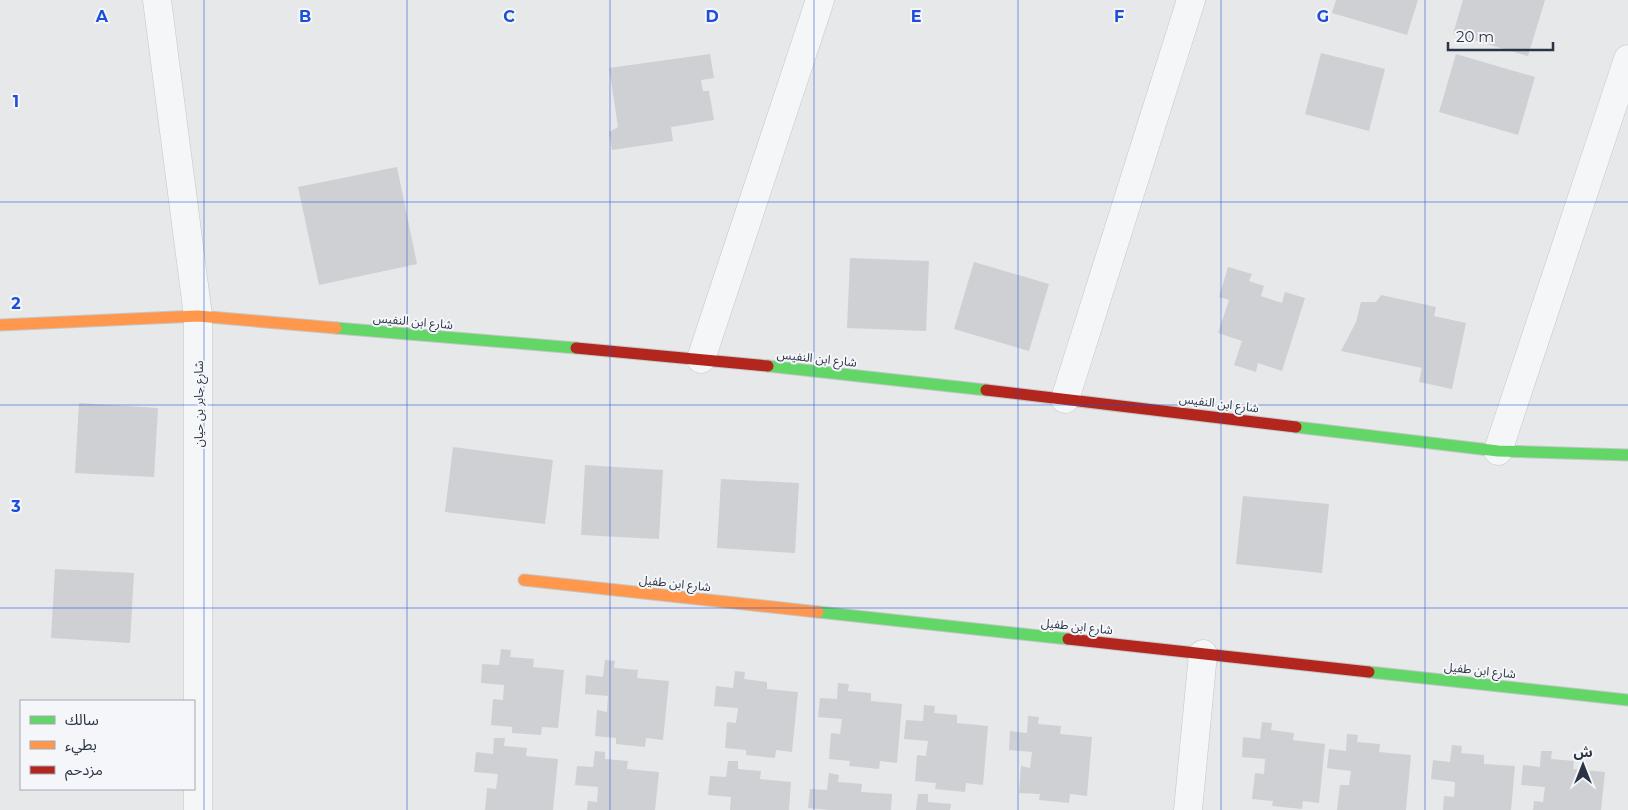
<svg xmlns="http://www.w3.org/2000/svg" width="1628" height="810" viewBox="0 0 1628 810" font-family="Montserrat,'Noto Sans Arabic',sans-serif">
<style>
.building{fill:#ced0d3}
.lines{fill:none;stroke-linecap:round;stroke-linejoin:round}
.street-casing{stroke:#c4c6c8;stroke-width:29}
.fast-casing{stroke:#c4c6c8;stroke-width:13}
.slow-casing{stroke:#c4c6c8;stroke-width:13}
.jam-casing{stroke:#c4c6c8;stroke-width:13}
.street{stroke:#f5f6f7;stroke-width:28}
.fast{stroke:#63d668;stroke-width:11}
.slow{stroke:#ff974d;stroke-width:11}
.jam{stroke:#b3261e;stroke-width:11}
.grid{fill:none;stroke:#1d4ed8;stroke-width:1;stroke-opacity:0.55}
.labels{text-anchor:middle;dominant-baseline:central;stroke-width:4;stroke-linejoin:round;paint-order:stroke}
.street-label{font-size:12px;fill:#2b3445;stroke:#f4f6f9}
.grid-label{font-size:16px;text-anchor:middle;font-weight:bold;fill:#1d4ed8;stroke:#f4f6f9;stroke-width:4;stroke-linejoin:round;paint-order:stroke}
</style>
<rect width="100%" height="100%" fill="#e6e8ea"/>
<path class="building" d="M1336,0H1418L1407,35L1332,13Z
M1463,0H1545L1528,56L1453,34Z
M1321,53L1385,69L1369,131L1305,114Z
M710,54L714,78L701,80L703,91H709L714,120L671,127L673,141L612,150L609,132L618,127L609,68Z
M1456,54L1535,77L1518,135L1439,112Z
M397,167L417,264L319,285L298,187Z
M850,258L929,261L926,331L847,328Z
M974,262L1049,284L1029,351L954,329Z
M1228,267L1252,274L1249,281L1264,286L1261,296L1282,303L1285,292L1305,298L1282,371L1258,363L1256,372L1234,365L1242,341L1218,333L1229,300L1219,297Z
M1381,295L1436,307L1434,316L1466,323L1452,389L1419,382L1422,368L1341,351L1356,322L1361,302H1376Z
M79,403L158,408L154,477L75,473Z
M453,447L553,460L545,524L445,512Z
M585,465L663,470L659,539L581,535Z
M721,479L799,483L795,553L717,548Z
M1243,496L1329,504L1322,573L1236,564Z
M55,569L134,573L130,643L51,638Z
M501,649L511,650L510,657L534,659L533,667L564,670L558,728L542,727L541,735L512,733V727L491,725L493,699L503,700L504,685L481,683L482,664L499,665Z
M605,660L615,661L614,668L638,670L637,678L669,681L663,740L646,738L645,747L616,744V738L595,736L597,710L607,712L608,696L585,694L586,675L603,677Z
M735,671L745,672L744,679L767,682V689L798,692L792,752L776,750L775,758L746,755V750L725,748L727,722L736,723L738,708L714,706L716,686L733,688Z
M838,683L849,684L848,691L871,693V701L902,704L897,763L880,761L879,769L849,766L850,761L829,759L831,733L840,734L842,719L818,717L820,698L837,699Z
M924,705L935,706L934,713L957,715V723L988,726L983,785L966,783L965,792L935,789L936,783L915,781L917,755L926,756L928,741L904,739L906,720L923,721Z
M1028,716L1039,717L1038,724L1061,726L1060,734L1092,737L1087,796L1070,794L1069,803L1039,800L1040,794L1019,793L1021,766L1030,768L1032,752L1009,750L1010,731L1027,733Z
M1262,722L1272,723L1271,730L1294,733L1293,740L1325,744L1319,803L1303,801L1302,809L1272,806L1273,801L1252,799L1255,773L1264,774L1265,759L1242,757L1243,737L1260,739Z
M1347,734L1358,735L1357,742L1380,744L1379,752L1411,755L1406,810H1337L1340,785H1349L1351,771L1327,768L1329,749L1346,751Z
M494,738H505L504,746L527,748L526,756L558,759L553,810H485L487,788L496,789L498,774L474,772L476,752L493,754Z
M1452,745L1462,746L1461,753L1484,755V764L1515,766L1511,810H1443L1444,796L1454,797L1455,782L1431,779L1433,760L1450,762Z
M595,751L605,752V759L628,761L627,769L659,772L655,810H587L588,801L597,802L598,787L575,785L577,766L593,767Z
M1541,751H1552L1551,759L1574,761L1573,769L1605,772L1601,810H1533L1534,801L1543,802L1545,787L1521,785L1523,765L1540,767Z
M728,761H738V769L761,771L760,779L791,782L789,810H730L731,797L708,795L710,776L726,777Z
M829,773L839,775L838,782L862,784L861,792L892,794L891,810H830L808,808L810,789L827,790Z
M918,794H928V802L951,804L950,810H916Z"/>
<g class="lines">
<defs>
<path id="street" d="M157,0L198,316V810
M701,359L820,0
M1065,399L1191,0
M1498,451L1628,59
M1188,810L1203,654"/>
<path id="fast" d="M336,328L576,348
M768,366L986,390
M1296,427L1498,451L1628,455
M818,612L1068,639
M1369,672L1628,700"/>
<path id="slow" d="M0,325L198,316L336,328
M524,580L818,612"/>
<path id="jam" d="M576,348L768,366
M986,390L1296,427
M1068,639L1369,672"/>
</defs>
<use href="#street" class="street-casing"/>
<use href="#fast" class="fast-casing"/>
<use href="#slow" class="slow-casing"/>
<use href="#jam" class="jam-casing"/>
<use href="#street" class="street"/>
<use href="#fast" class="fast"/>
<use href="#slow" class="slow"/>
<use href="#jam" class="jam"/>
</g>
<path class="grid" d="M204,0V810M407,0V810M610,0V810M814,0V810M1018,0V810M1221,0V810M1425,0V810M0,202H1628M0,405H1628M0,608H1628"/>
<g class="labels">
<g class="street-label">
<text transform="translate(413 321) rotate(5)">شارع ابن النفيس</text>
<text transform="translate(817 358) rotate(6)">شارع ابن النفيس</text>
<text transform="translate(1219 403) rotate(7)">شارع ابن النفيس</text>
<text transform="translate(198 404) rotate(-90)">شارع جابر بن حيان</text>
<text transform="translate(675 583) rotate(6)">شارع ابن طفيل</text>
<text transform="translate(1077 626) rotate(6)">شارع ابن طفيل</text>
<text transform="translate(1480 670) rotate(6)">شارع ابن طفيل</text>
</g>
</g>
<g class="grid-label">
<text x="102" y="22">A</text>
<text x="305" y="22">B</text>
<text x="509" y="22">C</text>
<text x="712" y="22">D</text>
<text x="916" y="22">E</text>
<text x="1119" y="22">F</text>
<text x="1323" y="22">G</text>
<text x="16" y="107">1</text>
<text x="16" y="309">2</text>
<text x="16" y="512">3</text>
</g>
<rect x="20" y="700" width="175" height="90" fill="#f4f6f9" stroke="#a4a8b1"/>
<rect x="30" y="716" width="25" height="8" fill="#63d668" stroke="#a4a8b1"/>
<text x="65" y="725" font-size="15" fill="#2b3445">سالك</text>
<rect x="30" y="741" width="25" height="8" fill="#ff974d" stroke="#a4a8b1"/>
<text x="65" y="750" font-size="15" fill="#2b3445">بطيء</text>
<rect x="30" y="766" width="25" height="8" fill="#b3261e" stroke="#a4a8b1"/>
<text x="65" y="775" font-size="15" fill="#2b3445">مزدحم</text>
<g transform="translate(1583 765)" stroke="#f4f6f9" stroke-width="4" paint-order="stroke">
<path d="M0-4L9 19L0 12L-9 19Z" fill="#2b3445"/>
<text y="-8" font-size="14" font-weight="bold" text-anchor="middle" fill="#2b3445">ش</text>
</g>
<path d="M1448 42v8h105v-8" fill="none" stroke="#2b3445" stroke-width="2.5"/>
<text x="1456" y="42" font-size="15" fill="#2b3445" stroke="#f4f6f9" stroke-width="4" paint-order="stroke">20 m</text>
</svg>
